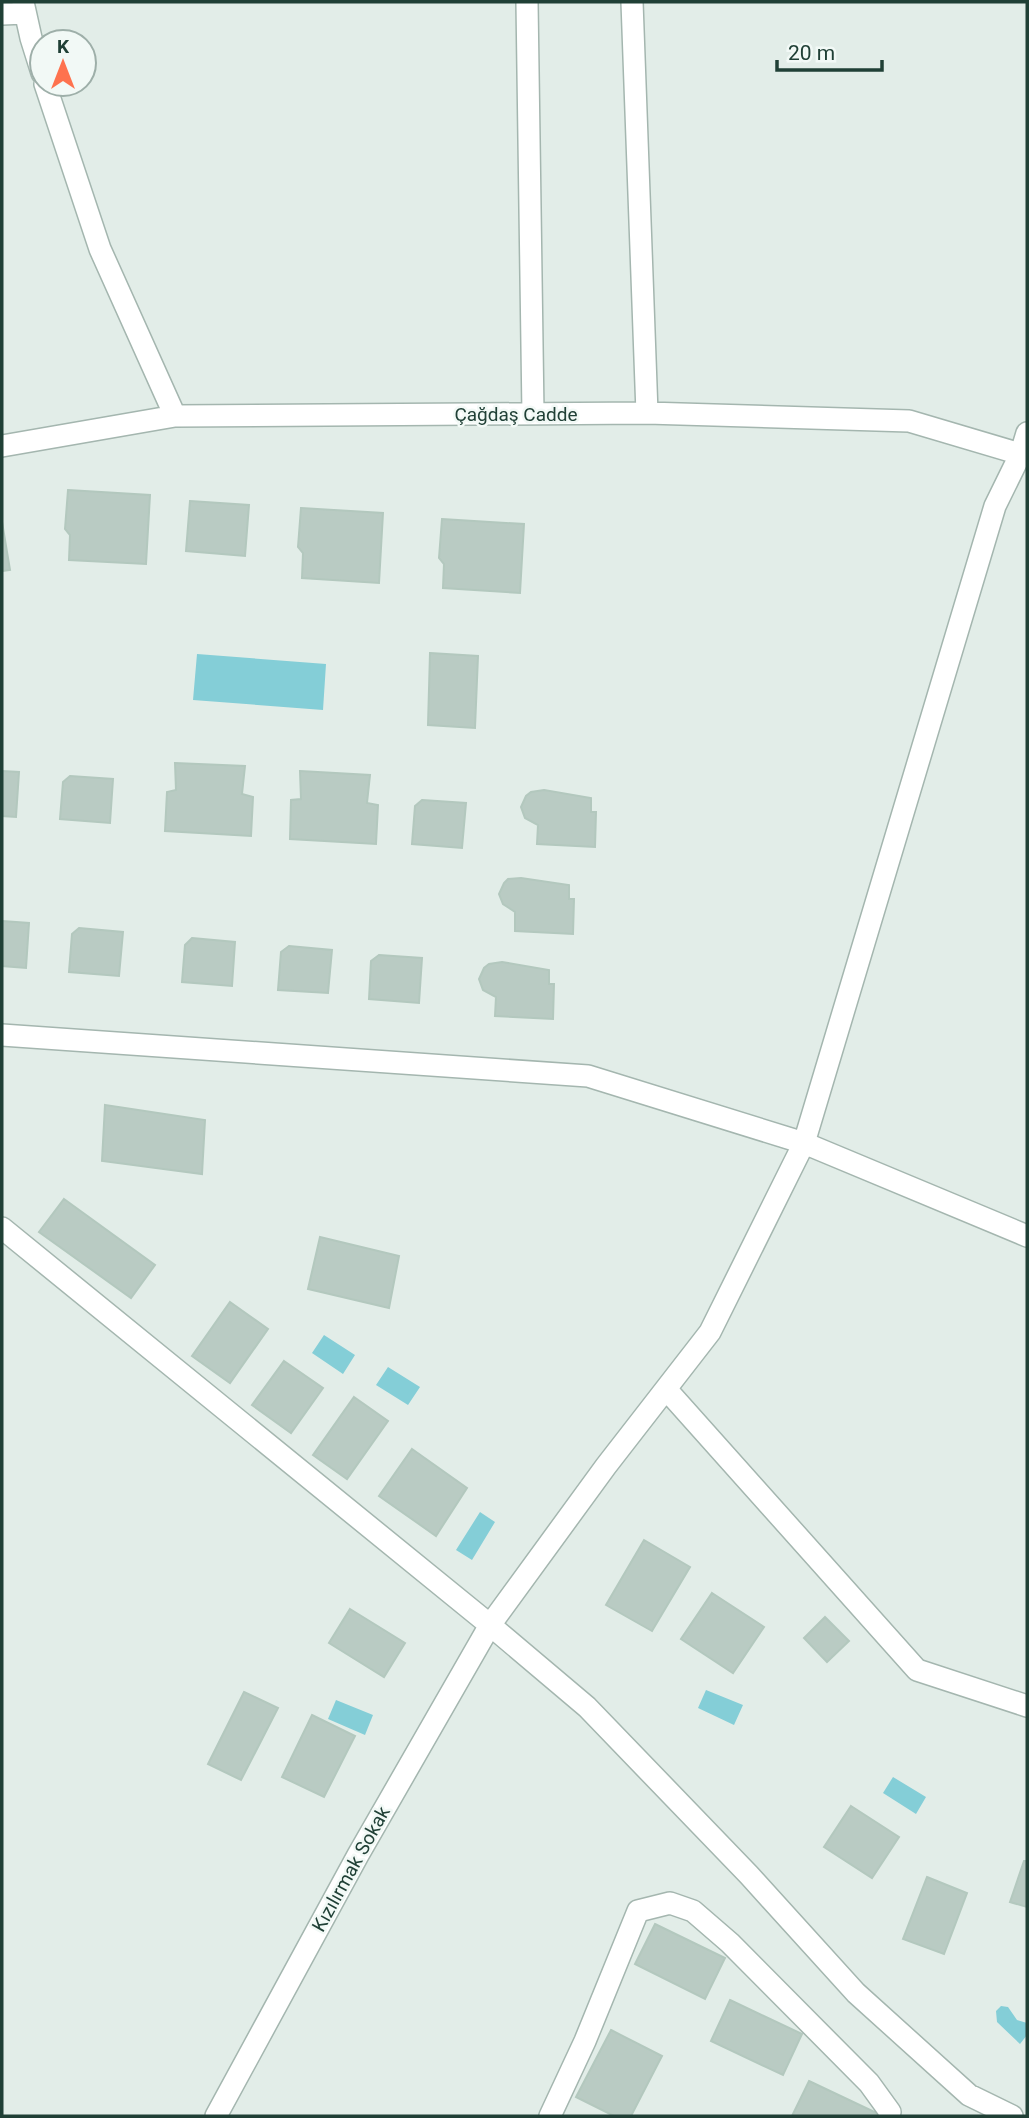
<svg xmlns="http://www.w3.org/2000/svg" width="1029" height="2118" viewBox="0 0 1029 2118" font-family="Roboto,sans-serif">
<style>
.water{fill:#84ced7}
.building{fill:#b9cbc3;stroke:#b3c8be;stroke-width:2}
.lines{fill:none;stroke-linecap:round;stroke-linejoin:round}
.street-casing{stroke:#a4b6af;stroke-width:24}
.street{stroke:#fff;stroke-width:21}
.labels{text-anchor:middle;dominant-baseline:central;stroke-width:5;stroke-linejoin:round;paint-order:stroke}
.street-label{font-size:19px;fill:#204036;stroke:#f2f9f6}
</style>
<rect width="100%" height="100%" fill="#e2ede8"/>
<path class="water" d="M197,654L326,664L323,710L193,700Z
M324,1335L355,1355L343,1374L312,1353Z
M388,1367L420,1387L408,1405L376,1385Z
M480,1512L495,1522L472,1560L456,1550Z
M706,1690L743,1705L734,1725L698,1708Z
M336,1700L373,1715L365,1735L328,1719Z
M893,1777L926,1797L916,1814L883,1793Z
M1001,2006L1008,2007L1017,2020L1027,2023V2035L1020,2044L997,2022L996,2011Z"/>
<path class="building" d="M68,490L150,495L146,564L69,560L70,535L65,529Z
M190,501L249,505L245,556L186,551Z
M301,508L383,513L379,583L302,578L303,553L298,547Z
M442,519L524,524L520,593L443,588L444,564L439,558Z
M2,522L10,570L2,571Z
M430,653L478,656L475,728L428,725Z
M175,763L245,766L242,794L253,797L251,836L165,831L167,792L176,790Z
M2,771L19,772L16,817L2,816Z
M300,771L370,775L367,803L378,805L376,844L290,839L291,800L301,799Z
M70,776L113,779L110,823L60,819L63,782Z
M544,790L591,798V812H596L595,847L537,844L538,825L525,818L521,807L526,796L531,792Z
M422,800L466,803L462,848L412,844L415,806Z
M521,878L569,885V899H574L573,934L515,931V912L503,904L499,894L504,883L508,879Z
M2,921L29,923L26,968L2,966Z
M79,928L123,932L119,976L69,972L72,934Z
M192,938L235,942L232,986L182,982L185,945Z
M289,946L332,950L328,993L278,990L281,952Z
M379,955L422,958L419,1003L369,999L371,961Z
M502,962L549,970V984H554L553,1019L495,1016L496,997L483,990L479,979L484,968L489,964Z
M105,1105L205,1120L202,1174L102,1161Z
M64,1199L155,1265L131,1298L39,1232Z
M320,1237L399,1256L389,1308L308,1289Z
M230,1302L268,1329L230,1383L192,1356Z
M284,1361L323,1388L291,1433L252,1405Z
M354,1397L388,1421L347,1479L313,1455Z
M412,1449L467,1488L436,1536L379,1496Z
M644,1540L690,1567L652,1631L606,1605Z
M712,1593L764,1627L733,1673L681,1639Z
M350,1609L405,1643L384,1677L329,1643Z
M825,1617L849,1641L827,1662L804,1638Z
M244,1692L278,1708L241,1780L208,1764Z
M312,1715L355,1736L324,1797L282,1777Z
M851,1806L899,1837L872,1878L824,1847Z
M1024,1861H1027V1907L1010,1902Z
M927,1877L967,1893L944,1954L903,1939Z
M655,1924L725,1958L705,1999L635,1964Z
M730,2000L802,2034L783,2075L711,2041Z
M611,2030L662,2056L631,2116H614L576,2097Z
M809,2081L881,2115L880,2116H792Z"/>
<g class="lines">
<defs>
<path id="street" d="M23,2L31,38L42,73
M527,2L533,414
M632,2L647,413
M2,14L25,13
M45,84L100,249L175,416
M2,446L175,416L647,413L909,421L1027,456
M2,1035L588,1076L804,1143L1027,1236
M2,1228L490,1625L587,1707L749,1875L856,1993L969,2095L1012,2116
M666,1389L917,1670L1027,1706
M216,2116L358,1855L490,1625L606,1466L710,1332L804,1143L995,506L1021,453L1027,433
M550,2116L585,2041L638,1911L670,1903L693,1911L730,1943L869,2083L890,2112L889,2116"/>
</defs>
<use href="#street" class="street-casing"/>
<use href="#street" class="street"/>
</g>
<g class="labels">
<g class="street-label">
<text x="516" y="414">Çağdaş Cadde</text>
<text transform="translate(351 1869) rotate(-61)">Kızılırmak Sokak</text>
</g>
</g>
<rect width="1029" height="2118" fill="none" stroke="#204036" stroke-width="7"/>
<g transform="translate(63 63)"><circle r="33" fill="#f2f9f6" stroke="#9eafa9" stroke-width="2"/>
<path d="M0-5L12 26L0 18L-12 26Z" fill="#fe724e"/>
<text y="-10" font-size="19" font-weight="bold" text-anchor="middle" fill="#204036">K</text>
</g>
<path d="M777 60v10h105v-10" fill="none" stroke="#204036" stroke-width="3.5"/>
<text x="788" y="60" font-size="21" fill="#204036" stroke="#f2f9f6" stroke-width="5" paint-order="stroke">20 m</text>
</svg>
